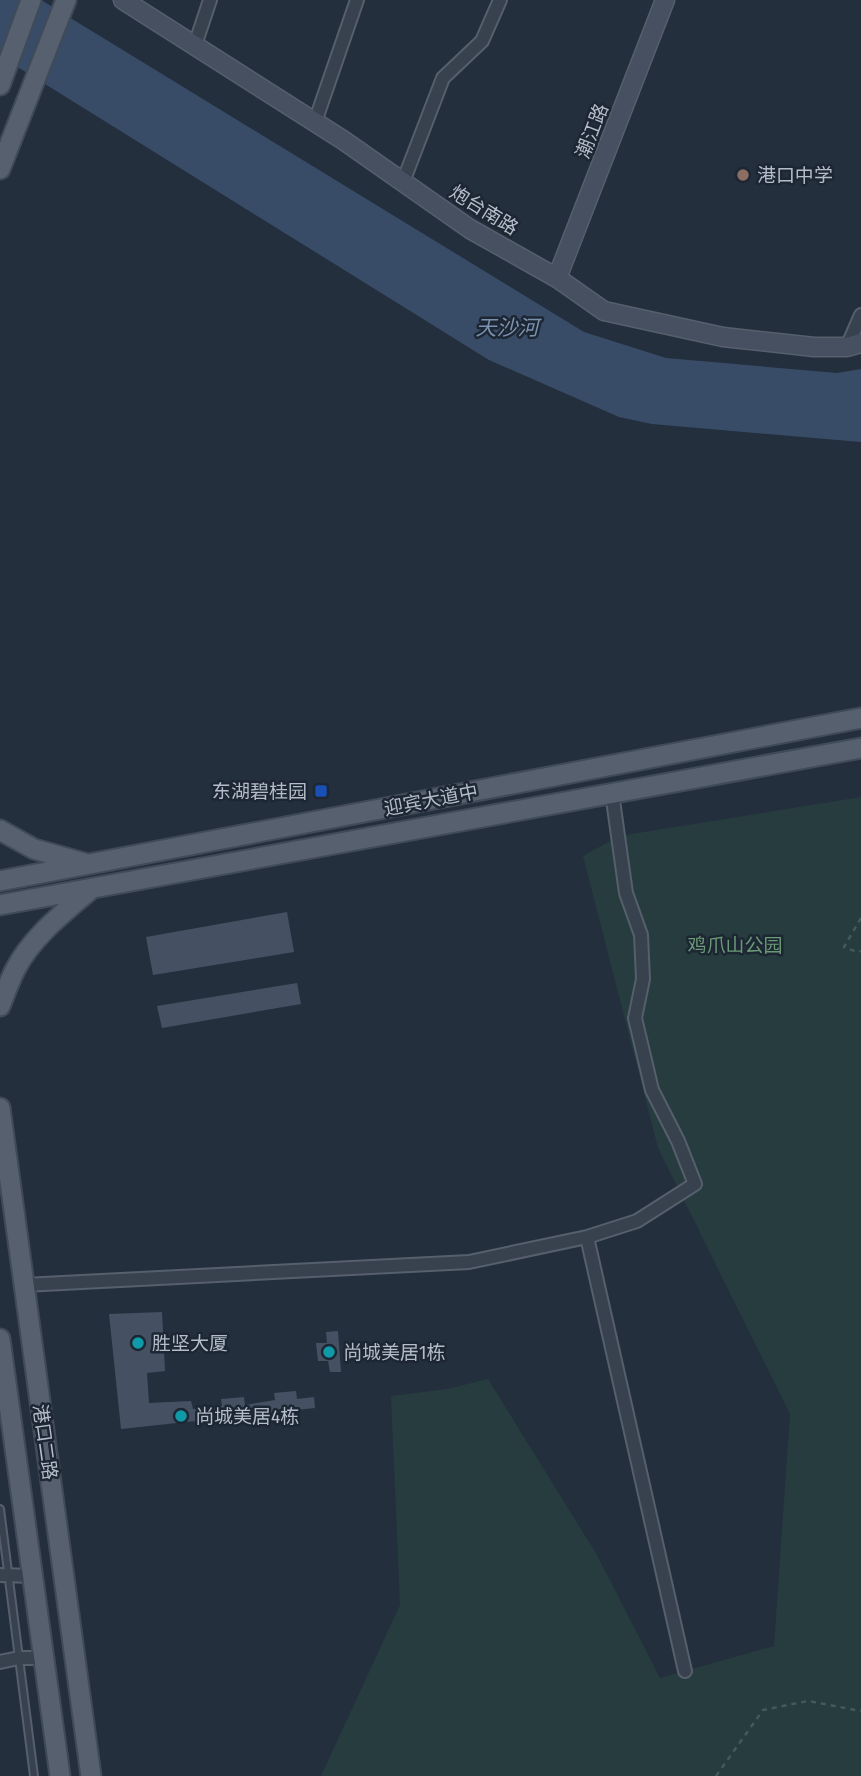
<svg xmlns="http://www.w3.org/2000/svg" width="861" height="1776" viewBox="0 0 861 1776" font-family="'Fira Sans Condensed','Noto Sans SC',sans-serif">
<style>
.green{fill:#263c3f}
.water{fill:#394c67}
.building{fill:#455162}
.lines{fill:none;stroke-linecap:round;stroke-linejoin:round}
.lane-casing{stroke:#565f6c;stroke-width:10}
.street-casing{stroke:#565f6c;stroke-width:16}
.secondary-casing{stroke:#565f6c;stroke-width:21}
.primary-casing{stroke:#414a57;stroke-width:23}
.path{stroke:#44595c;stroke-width:2.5;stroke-dasharray:5 5;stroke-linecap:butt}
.lane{stroke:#38414e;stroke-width:6}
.street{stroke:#38414e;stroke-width:12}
.secondary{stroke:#465061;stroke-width:18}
.primary{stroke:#56606e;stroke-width:19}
.education-dot{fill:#8d6e63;stroke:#1d2633;stroke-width:2.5}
.transit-dot{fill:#1a4fb4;stroke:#1d2633;stroke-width:2.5}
.culture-dot{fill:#0f9aa8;stroke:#1d2633;stroke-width:2.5}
.labels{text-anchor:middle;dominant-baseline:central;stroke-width:5;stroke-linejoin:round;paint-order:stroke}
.street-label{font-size:19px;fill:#b4bcc9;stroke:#1d2633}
.poi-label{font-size:19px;fill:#b4bcc9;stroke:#1d2633;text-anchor:start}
.park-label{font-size:19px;fill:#6b9a76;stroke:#1d2633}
.water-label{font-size:21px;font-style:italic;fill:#7c92b1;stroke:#1d2633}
</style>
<rect width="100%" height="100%" fill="#242f3e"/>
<path class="green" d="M861,797V1776H321L400,1605L391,1396L447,1389L488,1379L597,1555L660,1678L774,1646L790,1414L658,1148L583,856L619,836Z"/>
<path class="water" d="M0,0H41L584,332L666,358L837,373L861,369V442L652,424L619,417L489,360L0,56Z"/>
<path class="building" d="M287,912L294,952L153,975L146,937Z
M297,983L301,1004L162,1028L157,1006Z
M162,1312L165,1371L147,1373L149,1403L191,1401L193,1409L222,1406L221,1399L244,1397L245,1405L275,1400L274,1393L296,1391L297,1399L314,1397L315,1408L121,1429L109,1314Z
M338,1331L341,1372H330L328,1361H318L316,1343H327L326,1332Z"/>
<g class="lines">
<defs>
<path id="lane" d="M0,1509L34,1776"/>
<path id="street" d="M195,45L210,0
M315,122L357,0
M403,182L443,78L482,41L500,0
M847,347L861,315
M587,1237L685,1671
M24,1285L469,1262L587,1237L637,1221L695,1184L678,1141L652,1090L635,1018L643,979L641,935L626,893L612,793
M0,1575L33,1576
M0,1662L19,1658H43"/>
<path id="secondary" d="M123,0L343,140L470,229L557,278L604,311L723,337L814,347H847L861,343
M557,278L665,0"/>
<path id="primary" d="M0,85L31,0
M0,169L66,0
M0,830L34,849L84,863
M0,881L861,718
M0,905L861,748
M0,1006C5,994 9,982 15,970C31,938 63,913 90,890
M0,1108L91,1776
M0,1339L60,1776"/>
</defs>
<use href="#lane" class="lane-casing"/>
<use href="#street" class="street-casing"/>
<use href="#secondary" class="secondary-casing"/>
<use href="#primary" class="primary-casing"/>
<path class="path" d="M861,918L844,947L857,952L861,951
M716,1776L763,1710L808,1701L861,1711"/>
<use href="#lane" class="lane"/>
<use href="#street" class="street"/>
<use href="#secondary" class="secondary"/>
<use href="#primary" class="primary"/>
</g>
<circle class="education-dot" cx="743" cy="175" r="7"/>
<rect class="transit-dot" x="314" y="784" width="14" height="14" rx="3.5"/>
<g class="culture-dot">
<circle cx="138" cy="1343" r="7"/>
<circle cx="329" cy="1352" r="7"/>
<circle cx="181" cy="1416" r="7"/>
</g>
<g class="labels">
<g class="street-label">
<text transform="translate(592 131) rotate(-69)">潮江路</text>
<text transform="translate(484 210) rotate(32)">炮台南路</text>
<text transform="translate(431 800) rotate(-11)">迎宾大道中</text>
<text transform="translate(45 1442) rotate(82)">港口二路</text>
</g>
<g class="poi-label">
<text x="757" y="175">港口中学</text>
<text x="307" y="791" text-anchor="end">东湖碧桂园</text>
<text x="152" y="1343">胜坚大厦</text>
<text x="343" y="1352">尚城美居1栋</text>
<text x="195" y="1416">尚城美居4栋</text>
</g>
<g class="park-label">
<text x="735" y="945">鸡爪山公园</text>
</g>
<g class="water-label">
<text x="507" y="328">天沙河</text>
</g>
</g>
</svg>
